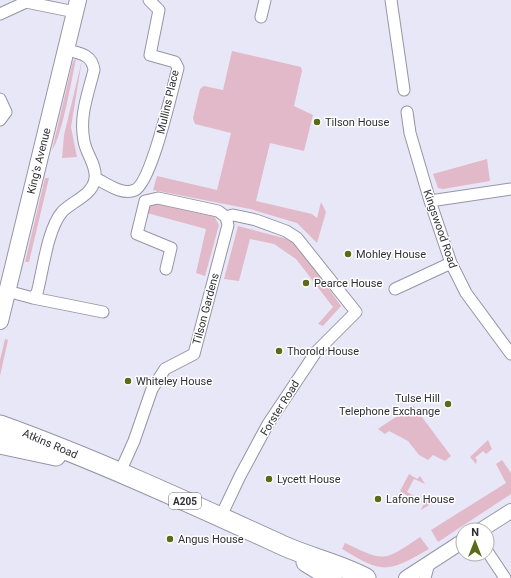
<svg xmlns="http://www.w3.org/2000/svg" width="511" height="578" viewBox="0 0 511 578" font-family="Roboto,sans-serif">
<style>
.green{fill:#e2b9c8}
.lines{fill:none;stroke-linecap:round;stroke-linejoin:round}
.minor-casing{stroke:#9695a4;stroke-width:13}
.tertiary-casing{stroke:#9695a4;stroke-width:16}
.secondary-casing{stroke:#9695a4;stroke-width:18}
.trunk-casing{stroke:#9695a4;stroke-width:21}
.minor{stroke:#fff;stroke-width:11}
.tertiary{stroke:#fff;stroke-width:14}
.secondary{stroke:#fff;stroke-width:16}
.trunk{stroke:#fff;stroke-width:19}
.poi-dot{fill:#596b17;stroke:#fff;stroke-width:1.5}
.labels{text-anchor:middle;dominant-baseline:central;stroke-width:3;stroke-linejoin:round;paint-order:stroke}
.shield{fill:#fff;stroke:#6d6d72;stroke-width:1}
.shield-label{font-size:10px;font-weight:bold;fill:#2f2f35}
.street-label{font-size:11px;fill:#2f2f35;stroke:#fff}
.poi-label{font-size:11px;fill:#2f2f35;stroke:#fff;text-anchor:start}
</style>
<rect width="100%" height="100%" fill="#e8e7f7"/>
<path class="green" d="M232,51L301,67L302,71L294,106L313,115L304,151L270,143L256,201L312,214L317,218L321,202L326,212L317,243L297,223L250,209L153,190L157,176L217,190L231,133L195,124L193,118L200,89L204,86L223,90Z
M76,59C72,77 62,137 52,150L73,61Z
M82,60L71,127L77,157L62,158L64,135Z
M487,159L490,181L443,189L438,188L433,174Z
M45,178H49L29,262H25Z
M156,203L214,216L219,225L205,276L196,273L206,229L147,213L149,207Z
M238,226L295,241L341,306L323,326L318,324L333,307L296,259L274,244L250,239L239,281L224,279Z
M5,339L8,340L0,376V360Z
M413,405L451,456L445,461L433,455L428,460L419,455L408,441L389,431L385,434L378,429C390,420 402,414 413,405Z
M488,440L492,449L486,454L483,451L475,458L477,460L476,464L470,457Z
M502,460L511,473V494L438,542L431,530L506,483L496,464Z
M409,474L417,479L420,476L425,484L414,479L407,492L414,496L412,499L400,491Z
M428,494L434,502L421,510Z
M420,537L429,549C387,573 383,574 342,549L345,543C385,562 383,562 420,537Z"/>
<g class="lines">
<defs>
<path id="minor" d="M391,0L404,90
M0,14L26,2L75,12
M261,17L265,0
M0,99L6,112L0,120
M407,112L410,133L430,201L451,263L466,293L511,354
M95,178C106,183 122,196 135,190C152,181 172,90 178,68L175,62L150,55L159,10L149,0
M430,201L511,189
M166,269L171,248L137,234L145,201L158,198L218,211L226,217L233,215L256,220L286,231L297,238L356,312L316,352L268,424L240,476L221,516
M395,289L451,263
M7,291L33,298L37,293C43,271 47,230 62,212C72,201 92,196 95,179C97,165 86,154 84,141C79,116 88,94 94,70C92,54 79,53 66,50
M33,298L103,312
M120,472L134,441L152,389L165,369L194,354L228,225L226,217
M487,551L505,578
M425,578L429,563"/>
<path id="tertiary" d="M481,530L511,511
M406,578L463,541"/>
<path id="secondary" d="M0,321L78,0"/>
<path id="trunk" d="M0,425C97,460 190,503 284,546C311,558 340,564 366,578
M0,444L56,456
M306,562L332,578"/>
</defs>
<use href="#minor" class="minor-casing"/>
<use href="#tertiary" class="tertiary-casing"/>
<use href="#secondary" class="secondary-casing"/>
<use href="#trunk" class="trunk-casing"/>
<use href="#minor" class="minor"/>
<use href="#tertiary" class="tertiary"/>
<use href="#secondary" class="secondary"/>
<use href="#trunk" class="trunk"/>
</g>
<g class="poi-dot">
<circle cx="317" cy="122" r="4"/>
<circle cx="348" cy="254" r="4"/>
<circle cx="306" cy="283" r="4"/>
<circle cx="279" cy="351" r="4"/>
<circle cx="128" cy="381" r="4"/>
<circle cx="448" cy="404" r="4"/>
<circle cx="269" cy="479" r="4"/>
<circle cx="378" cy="499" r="4"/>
<circle cx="170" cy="539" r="4"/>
</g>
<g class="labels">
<rect class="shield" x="169" y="493" width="32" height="16" rx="3"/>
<g class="shield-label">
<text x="185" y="501">A205</text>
</g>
<g class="street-label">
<text transform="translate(168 102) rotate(-77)">Mullins Place</text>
<text transform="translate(39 161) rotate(-76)">King's Avenue</text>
<text transform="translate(440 229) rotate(71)">Kingswood Road</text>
<text transform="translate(206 309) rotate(-75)">Tilson Gardens</text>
<text transform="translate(280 408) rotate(-58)">Forster Road</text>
<text transform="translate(50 444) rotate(23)">Atkins Road</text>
</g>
<g class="poi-label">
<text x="325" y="122">Tilson House</text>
<text x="356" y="254">Mohley House</text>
<text x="314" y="283">Pearce House</text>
<text x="287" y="351">Thorold House</text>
<text x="136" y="381">Whiteley House</text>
<text x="440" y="398" text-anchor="end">Tulse Hill<tspan x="440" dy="13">Telephone Exchange</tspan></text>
<text x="277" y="479">Lycett House</text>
<text x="386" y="499">Lafone House</text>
<text x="178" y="539">Angus House</text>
</g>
</g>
<g transform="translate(475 542)"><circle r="19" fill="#ffffff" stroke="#acacae"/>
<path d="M0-3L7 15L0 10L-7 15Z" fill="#596b17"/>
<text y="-6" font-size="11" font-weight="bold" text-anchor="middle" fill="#2f2f35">N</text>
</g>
</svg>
